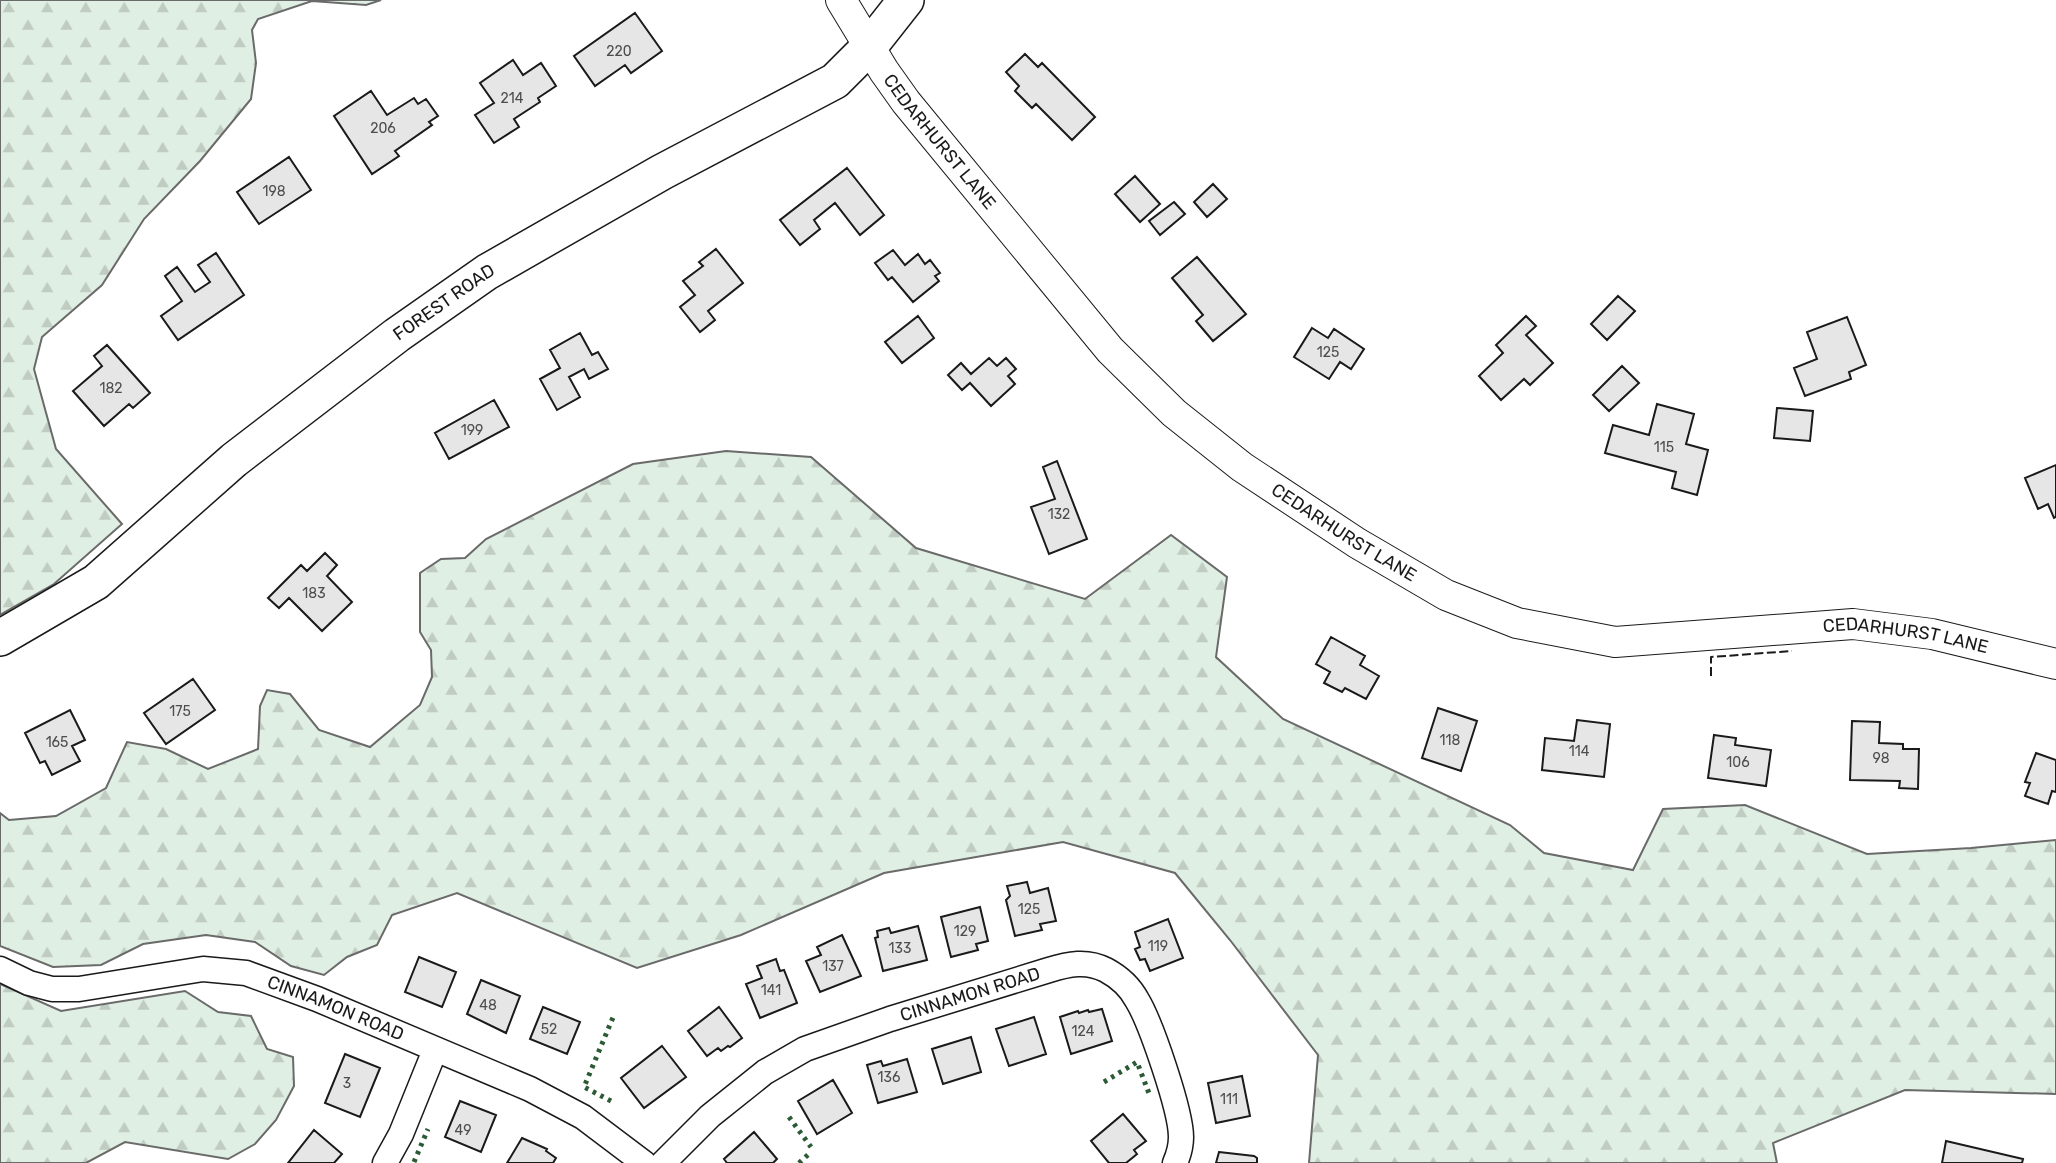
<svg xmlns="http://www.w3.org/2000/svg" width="2056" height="1163" viewBox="0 0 2056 1163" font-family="Rubik,sans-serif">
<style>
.forest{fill:url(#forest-firs);stroke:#6a6a6a;stroke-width:2}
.building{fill:#e6e6e6;stroke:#1a1a1a;stroke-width:2}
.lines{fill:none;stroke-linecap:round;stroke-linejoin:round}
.minor-casing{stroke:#1a1a1a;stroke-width:27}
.tertiary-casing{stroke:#1a1a1a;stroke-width:32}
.secondary-casing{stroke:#1a1a1a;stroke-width:38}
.minor{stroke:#fff;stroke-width:24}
.tertiary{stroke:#fff;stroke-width:30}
.secondary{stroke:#fff;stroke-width:35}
.hedge{stroke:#2b5a34;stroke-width:5;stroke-dasharray:3.5 5;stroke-linecap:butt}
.fence{stroke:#1a1a1a;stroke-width:2;stroke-dasharray:9 3.5;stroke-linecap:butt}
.labels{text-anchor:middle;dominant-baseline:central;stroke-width:5;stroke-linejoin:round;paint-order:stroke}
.number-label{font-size:14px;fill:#4d4d4d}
.street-label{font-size:18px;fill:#1a1a1a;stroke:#fff}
</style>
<defs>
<pattern id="forest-firs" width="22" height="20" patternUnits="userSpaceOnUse" patternTransform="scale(1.75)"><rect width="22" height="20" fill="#e0efe3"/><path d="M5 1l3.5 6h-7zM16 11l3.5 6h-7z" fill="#c0ccc2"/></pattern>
</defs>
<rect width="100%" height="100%" fill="#fff"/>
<path class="forest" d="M0,0H381L366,5L312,1L258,19L252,30L256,63L251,99L200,161L144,219L102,285L42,337L34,369L56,449L122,524L54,584L0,615Z
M726,451L811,457L916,548L1085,599L1171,535L1227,577L1216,657L1283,719L1510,825L1544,853L1633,870L1663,809L1745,805L1867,854L1971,848L2056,840V1094L1905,1090L1773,1143L1777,1163H1309L1318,1055L1230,940L1175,873L1063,842L884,873L741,935L637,968L457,893L392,915L377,945L347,957L324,975L291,966L255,942L206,935L143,944L101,965L53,967L0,946V813L9,820L56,816L106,788L127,742L166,749L208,769L258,749L260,706L267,690L290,694L319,730L370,747L420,705L432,677L431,650L420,632V573L441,559L465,558L486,539L633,464Z
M0,984L61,1011L185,991L218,1012L251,1016L267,1049L293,1057L294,1086L276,1120L255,1144L228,1159L125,1142L86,1163H0Z"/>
<path class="building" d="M635,13L662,51L631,73L625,65L595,86L574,56Z
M1025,54L1038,67L1042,63L1095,117L1072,140L1036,104L1032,108L1015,91L1019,86L1006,72Z
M513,60L523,75L541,63L556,86L538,98L540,102L514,119L519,127L494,143L475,115L494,103L480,83Z
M371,91L387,115L414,98L418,104L426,99L438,116L429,122L432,125L395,151L399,156L372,174L334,116Z
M289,157L311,190L259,224L237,192Z
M847,168L884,215L860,235L835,203L814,220L820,229L800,245L780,220Z
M1135,176L1160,204L1140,222L1115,194Z
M1213,184L1227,199L1207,217L1194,202Z
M1174,202L1185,214L1160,235L1149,221Z
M716,249L743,283L708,311L715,320L700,332L680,307L695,295L683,281L703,266L699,262Z
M893,250L905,265L918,254L925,264L930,260L940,273L935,276L939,281L913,302L892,277L888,280L875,263Z
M216,253L244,295L178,340L161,316L182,301L165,276L177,267L195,292L210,282L198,265Z
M1197,257L1246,314L1213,341L1196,321L1203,315L1172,278Z
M1618,296L1635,311L1607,340L1591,324Z
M918,316L934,338L902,363L885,342Z
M1526,316L1536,326L1526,335L1553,363L1530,385L1524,379L1501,400L1479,376L1503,353L1496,345Z
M1847,317L1866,365L1849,372L1851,379L1805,396L1794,368L1817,359L1807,332Z
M1312,328L1328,338L1334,329L1364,349L1351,369L1340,362L1329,379L1294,357Z
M580,333L592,355L598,352L608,369L589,379L584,369L569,377L580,397L557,410L540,379L560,368L550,350Z
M107,345L150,393L133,408L129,404L104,426L73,391L102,366L94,356Z
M989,358L997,366L1006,358L1016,369L1008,376L1015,384L991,406L970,383L962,390L948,375L961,363L971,374Z
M1622,366L1639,383L1609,411L1593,395Z
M494,400L509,427L449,459L435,433Z
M1657,404L1694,414L1686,444L1708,450L1697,495L1672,488L1676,472L1605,453L1613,425L1649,435Z
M1777,408L1813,411L1810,441L1774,438Z
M1057,461L1087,539L1049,554L1031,507L1055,499L1043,467Z
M2056,465V517L2054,518L2048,504L2038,509L2025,478Z
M325,553L337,565L327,576L352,602L322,631L289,598L279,608L268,598L301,565L307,571Z
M1331,637L1365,656L1360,665L1379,676L1366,699L1345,688L1342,692L1324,683L1330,672L1316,664Z
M193,679L215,710L166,744L144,713Z
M1438,708L1477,721L1461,771L1422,758Z
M70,710L85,740L72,746L80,761L52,775L45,761L40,763L25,733Z
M1577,720L1610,724L1604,777L1542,770L1545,738L1574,741Z
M1852,721L1880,722L1879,743L1903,744V749H1919L1918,789L1899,788L1900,781L1850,780Z
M1714,735L1736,738L1735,745L1771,750L1766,786L1708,778Z
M2036,753L2056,760V792L2052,791L2048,804L2025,796L2030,783L2025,782Z
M1027,882L1030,893L1048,888L1056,921L1040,924L1042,930L1015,936L1006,900L1010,896L1007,886Z
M980,907L988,941L976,944L978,950L951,957L941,917Z
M1168,919L1183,958L1150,971L1145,959L1140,960L1135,949L1140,947L1135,932Z
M918,926L927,960L883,971L875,938L878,937L877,931L889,928L891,933Z
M842,935L861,976L820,992L806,961L821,955L817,947Z
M419,957L456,972L442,1007L405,992Z
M776,959L780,971L784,970L797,1003L760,1018L746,984L762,978L757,966Z
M481,980L520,996L506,1033L467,1014Z
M543,1007L580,1022L567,1054L530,1039Z
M719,1007L742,1038L730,1047L728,1046L721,1051L718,1048L707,1056L688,1031Z
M1102,1009L1112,1041L1071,1054L1060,1017L1078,1011L1079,1013L1088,1010L1089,1012Z
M1034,1017L1046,1054L1009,1066L996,1029Z
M971,1037L981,1072L943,1084L932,1049Z
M662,1046L686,1077L644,1108L621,1078Z
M345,1054L380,1068L360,1117L325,1103Z
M907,1059L917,1092L878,1103L867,1065L881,1061L883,1066Z
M1242,1076L1250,1116L1216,1123L1208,1083Z
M833,1080L852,1113L817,1134L798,1101Z
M460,1101L496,1115L481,1152L445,1137Z
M1123,1114L1146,1141L1134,1150L1137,1154L1126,1163H1109L1091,1141Z
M314,1130L342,1154L334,1163H288Z
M754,1132L777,1159L773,1163H727L724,1159Z
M522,1138L547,1149L546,1151L556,1158L553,1163H507Z
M1946,1141L2023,1159L2022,1163H1942Z
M1219,1152L1254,1156L1257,1158V1163H1216Z"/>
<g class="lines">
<defs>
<g id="minor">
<path id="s1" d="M0,969L29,983L52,989H79L203,969L246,973L317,999L530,1089L583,1117L644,1163"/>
<path d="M385,1163L401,1134L435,1050"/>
<path id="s2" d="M663,1163L710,1116L765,1072L805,1049L890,1019L1049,970C1068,964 1087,960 1106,970C1119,977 1130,987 1137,1000C1151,1023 1181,1111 1181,1137C1181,1147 1179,1154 1175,1163"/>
</g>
<g id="tertiary">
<path id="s3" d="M841,0L884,71L906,102L1110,350L1174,413L1242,467L1357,543L1446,595L1517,623L1615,642L1853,624L1932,634L2056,664"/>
</g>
<g id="secondary">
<path id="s4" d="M0,638L96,582L234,460L397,335L487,272L662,172L835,81L869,47L906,0"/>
</g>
</defs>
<use href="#minor" class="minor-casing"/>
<use href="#tertiary" class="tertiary-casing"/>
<use href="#secondary" class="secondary-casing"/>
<use href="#minor" class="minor"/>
<use href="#tertiary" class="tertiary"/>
<use href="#secondary" class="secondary"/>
<path class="hedge" d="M1104,1082L1137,1062L1150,1096
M611,1101L584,1087L614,1015
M789,1117L811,1147
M414,1162L428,1129
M799,1163L811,1152"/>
<path class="fence" d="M1711,676V657L1792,651"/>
</g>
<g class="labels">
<g class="number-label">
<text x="619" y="51">220</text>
<text x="512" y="98">214</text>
<text x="383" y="128">206</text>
<text x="274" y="191">198</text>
<text x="1328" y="352">125</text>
<text x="111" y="388">182</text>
<text x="472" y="430">199</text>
<text x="1664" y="447">115</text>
<text x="1059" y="514">132</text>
<text x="314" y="593">183</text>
<text x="180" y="711">175</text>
<text x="1450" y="740">118</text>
<text x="57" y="742">165</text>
<text x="1579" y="751">114</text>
<text x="1881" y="758">98</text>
<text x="1738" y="762">106</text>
<text x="1029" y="909">125</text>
<text x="965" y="931">129</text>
<text x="1158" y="946">119</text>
<text x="900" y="948">133</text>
<text x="833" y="966">137</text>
<text x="771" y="990">141</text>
<text x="488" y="1005">48</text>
<text x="549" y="1029">52</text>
<text x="1083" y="1031">124</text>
<text x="889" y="1077">136</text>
<text x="347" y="1083">3</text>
<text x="1229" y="1099">111</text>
<text x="463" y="1130">49</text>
</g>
<g class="street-label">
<text stroke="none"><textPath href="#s3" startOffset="173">CEDARHURST LANE</textPath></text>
<text stroke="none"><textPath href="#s4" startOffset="558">FOREST ROAD</textPath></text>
<text stroke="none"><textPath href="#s3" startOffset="740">CEDARHURST LANE</textPath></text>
<text stroke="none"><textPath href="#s3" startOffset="1328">CEDARHURST LANE</textPath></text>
<text stroke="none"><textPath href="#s2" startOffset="357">CINNAMON ROAD</textPath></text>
<text stroke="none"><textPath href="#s1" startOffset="348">CINNAMON ROAD</textPath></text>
</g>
</g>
</svg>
